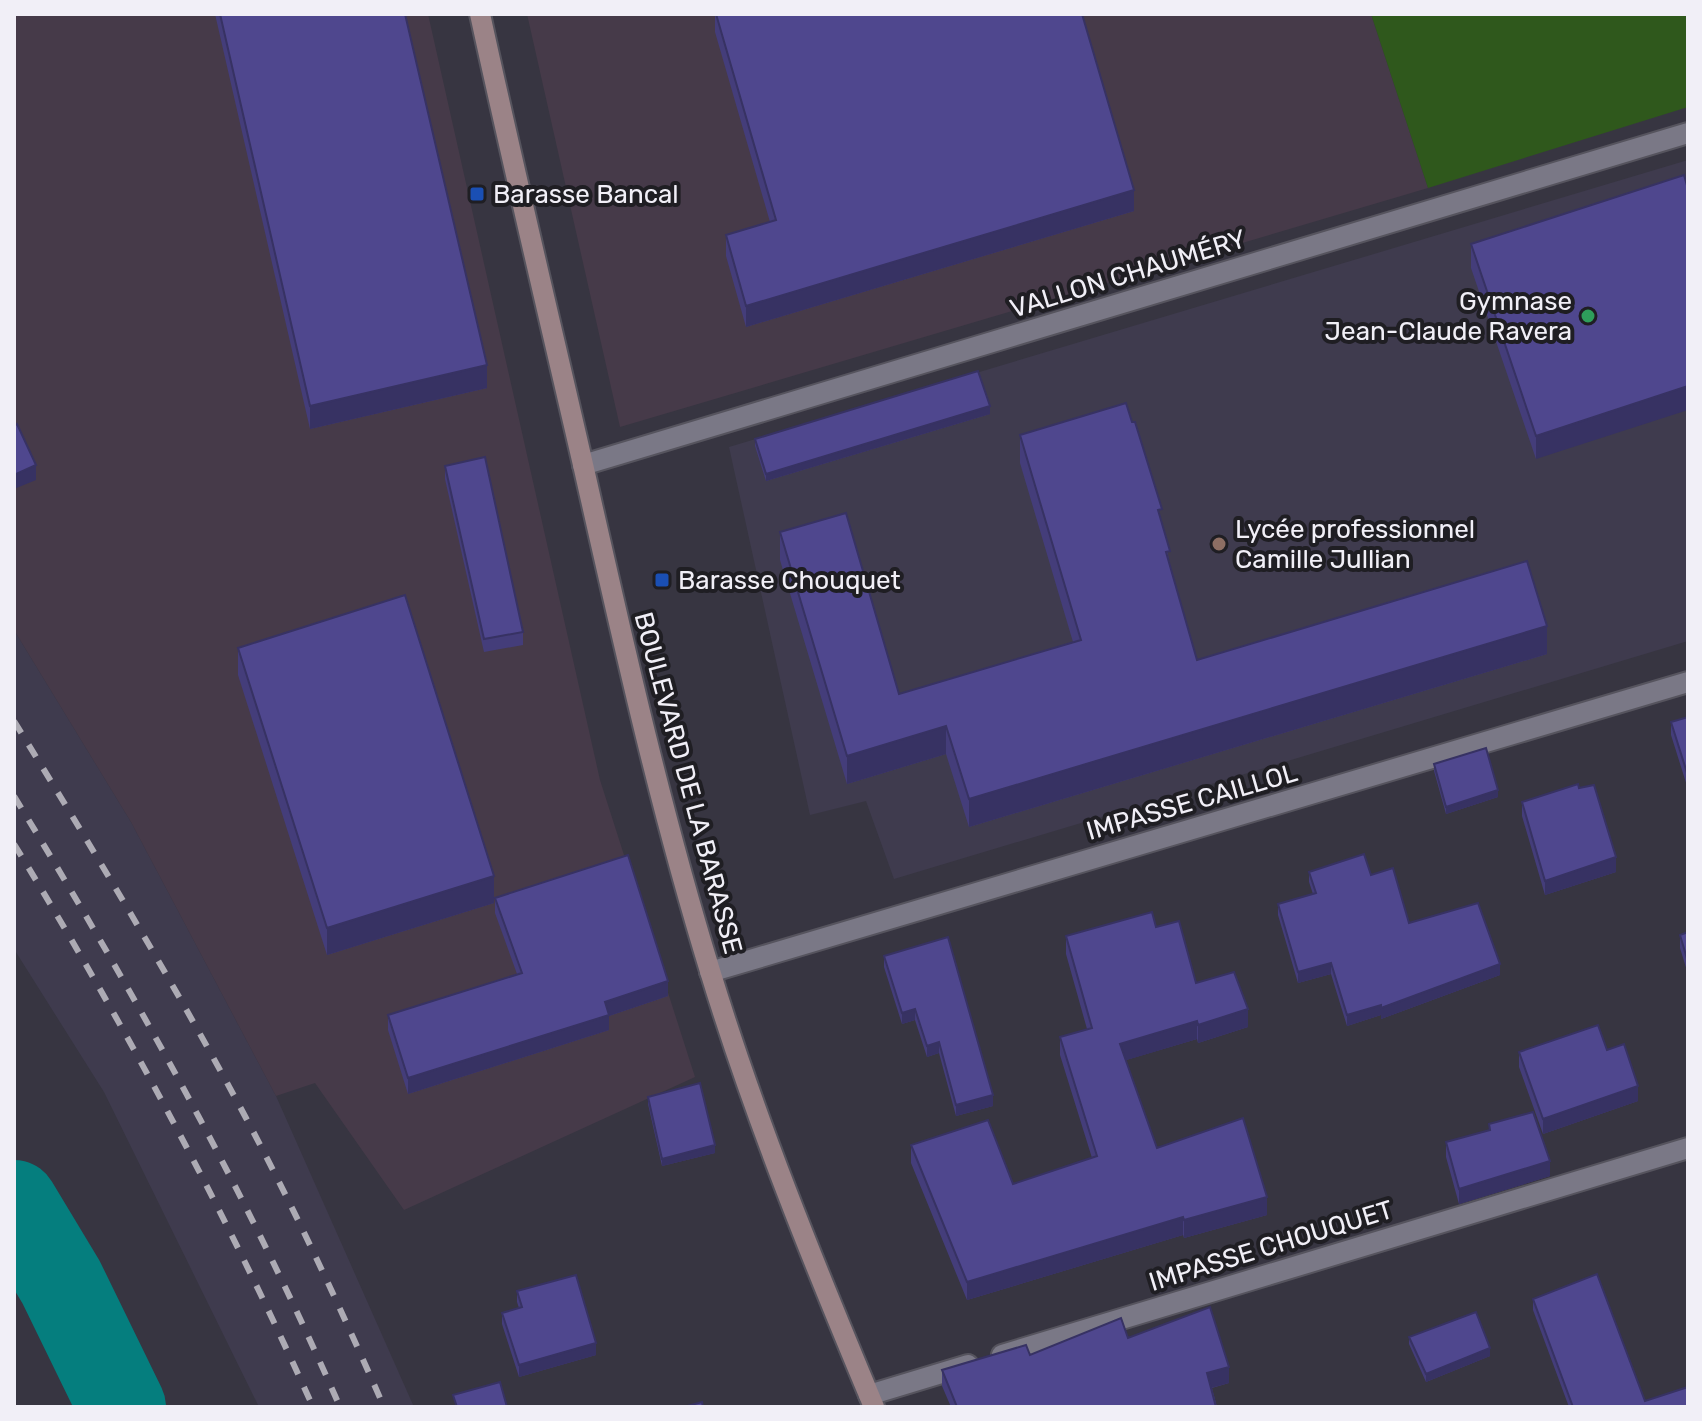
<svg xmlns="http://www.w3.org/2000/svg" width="1702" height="1421" viewBox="0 0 1702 1421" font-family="Rubik,sans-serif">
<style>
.built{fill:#3f3b4e}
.industrial{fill:#463a49}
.green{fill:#2f581c}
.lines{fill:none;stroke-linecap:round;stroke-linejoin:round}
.river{stroke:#057e7e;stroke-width:88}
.street-casing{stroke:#56545e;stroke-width:24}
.secondary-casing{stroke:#56545e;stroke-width:24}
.street{stroke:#7a7886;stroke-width:20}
.secondary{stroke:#9b8387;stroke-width:20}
.rail{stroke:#adabb4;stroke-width:6;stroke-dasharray:14 14;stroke-linecap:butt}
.wall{fill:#443d7a}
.shaded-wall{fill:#373263}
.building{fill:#4f478e;stroke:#373263;stroke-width:2}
.transit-dot{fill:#1a4fb4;stroke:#1f1e23;stroke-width:3}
.leisure-dot{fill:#2e9e5b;stroke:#1f1e23;stroke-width:3}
.education-dot{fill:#8d6e63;stroke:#1f1e23;stroke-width:3}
.labels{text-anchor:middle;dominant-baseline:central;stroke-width:8;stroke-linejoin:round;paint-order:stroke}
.poi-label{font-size:26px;fill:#f1eff7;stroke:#1f1e23;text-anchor:start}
.street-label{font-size:26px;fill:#f1eff7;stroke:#1f1e23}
</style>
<rect width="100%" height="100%" fill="#373541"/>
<path class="built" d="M1688,160V641L894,879L866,801L810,815L729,447Z
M14,630L131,822L276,1096L414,1407H259L104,1092L14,949Z"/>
<path class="industrial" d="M14,14H428L600,780L695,1077L404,1210L315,1083L276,1096L131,822L14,630Z
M527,14H1371L1428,188L620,427Z"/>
<path class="green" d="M1371,14H1688V107L1428,188Z"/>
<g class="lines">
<path class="river" d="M14,1204L61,1282L122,1407"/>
<defs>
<path id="street" d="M583,465L1688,133
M710,972L1688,682
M1002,1355L1688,1148
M869,1395L968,1365"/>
<path id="secondary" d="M480,14C513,166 549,317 584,469C622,637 659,805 710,971C755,1119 814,1264 874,1407"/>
</defs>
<use href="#street" class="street-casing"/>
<use href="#secondary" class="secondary-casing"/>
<use href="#street" class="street"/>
<use href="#secondary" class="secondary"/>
<path class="rail" d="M14,721C94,851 174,983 246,1118C296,1212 341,1309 384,1407
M14,796C135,994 247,1194 340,1407
M14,844C125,1025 226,1213 313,1407"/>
</g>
<path class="wall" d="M215,14H405L487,388L310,429Z
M715,14H1082L1134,211L746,327L726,256V235L770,222L715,32Z
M1684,175L1536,459L1471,268V244Z
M990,414L766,481L755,446V439Z
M1020,435L1162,524L1170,565L1197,660L1547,654L969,827L946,754L847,784L780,560V532L899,694L1073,642L1020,463Z
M445,466L523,632V645L484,652L445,479Z
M238,648L494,903L327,955L238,675Z
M1688,717V789L1671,735V722Z
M1434,764L1498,797L1446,814L1434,771Z
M1579,788L1616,872L1545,895L1522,816V802Z
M1309,872L1371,875L1409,923L1500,975L1381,1019V1015L1347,1026L1331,974L1298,983L1278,915V904L1313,894L1309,882Z
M495,898L668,996L609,1016V1030L408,1094L388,1030V1015L517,974L495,913Z
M1156,927L1196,983L1248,1027L1198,1043L1197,1039L1126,1060L1157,1148L1267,1215L1184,1238L1183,1235L967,1300L911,1163V1145L1013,1184L1092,1158L1060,1055V1037L1087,1029L1066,954V936Z
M1688,932V974L1680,948V935Z
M884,956L993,1106L956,1116L939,1053L927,1057L915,1020L902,1024L884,967Z
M1607,1050L1638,1101L1543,1134L1519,1067V1052Z
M648,1097L715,1153L662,1166L648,1104Z
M1489,1124L1550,1176L1459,1204L1446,1157V1142L1489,1131Z
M517,1291L596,1355L519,1377L502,1324V1313L519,1308L517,1302Z
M1533,1299L1645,1401L1688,1407H1569L1533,1310Z
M1409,1337L1490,1356L1426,1382L1409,1344Z
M1128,1338L1229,1383L1212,1388L1217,1407H951L942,1386V1370Z"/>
<path class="shaded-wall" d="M1134,190V211L746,327V306Z
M487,365V388L310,429V406Z
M1688,386V410L1536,459V436Z
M990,406V414L766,481V474Z
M36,465V480L14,489V475Z
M1547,626V654L969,827V799Z
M946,726V754L847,784V756Z
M1498,790V797L1446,814V807Z
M1616,857V872L1545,895V881Z
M494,876V903L327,955V928Z
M1331,963V974L1298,983V972Z
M1500,964V975L1381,1019V1008Z
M668,981V996L609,1016V1030L408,1094V1078L605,1002Z
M1381,1005V1015L1347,1026V1015Z
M915,1009V1020L902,1024V1013Z
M1248,1009V1027L1198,1043V1025Z
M1197,1021V1039L1120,1062V1044Z
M939,1042V1053L927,1057V1046Z
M1638,1086V1101L1543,1134V1119Z
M993,1095V1106L956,1116V1105Z
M715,1145V1153L662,1166V1159Z
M1550,1161V1176L1459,1204V1189Z
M1267,1197V1215L1184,1238V1220Z
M1183,1217V1235L967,1300V1282Z
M596,1343V1355L519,1377V1365Z
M1490,1348V1356L1426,1382V1374Z
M1229,1367V1383L1207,1389V1373Z"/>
<path class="building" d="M220,14H405L487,365L310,406Z
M716,14H1082L1134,190L746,306L726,235L776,220Z
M1684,175L1688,189V386L1536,436L1471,244Z
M978,371L990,406L766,474L755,439Z
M1126,403L1132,422H1135L1162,509L1158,510L1170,551L1166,552L1197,660L1527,561L1547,626L969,799L946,726L847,756L780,532L846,513L899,694L1081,640L1020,435Z
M17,424L36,465L14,475V426Z
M485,457L523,632L484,639L445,466Z
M405,595L494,876L327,928L238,648Z
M1688,717V776L1671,722Z
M1486,748L1498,790L1446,807L1434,764Z
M1578,784L1579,788L1594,785L1616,857L1545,881L1522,802Z
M1364,854L1371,875L1393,868L1409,923L1478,903L1500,964L1381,1008V1005L1347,1015L1331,963L1298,972L1278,904L1316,893L1309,872Z
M628,855L668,981L605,1002L609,1015L408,1078L388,1015L522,973L495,898Z
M1152,912L1156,927L1179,921L1196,983L1234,972L1248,1009L1198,1025L1197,1021L1120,1044L1157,1148L1243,1118L1267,1197L1184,1220L1183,1217L967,1282L911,1145L988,1120L1013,1184L1097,1156L1060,1037L1092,1028L1066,936Z
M1688,932V962L1680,935Z
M948,937L993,1095L956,1105L939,1042L927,1046L915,1009L902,1013L884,956Z
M1598,1025L1607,1050L1624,1044L1638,1086L1543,1119L1519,1052Z
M700,1083L715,1145L662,1159L648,1097Z
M1533,1112L1550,1161L1459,1189L1446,1142L1490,1130L1489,1124Z
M1597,1274L1645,1401L1688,1387V1407H1573L1533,1299Z
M576,1275L596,1343L519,1365L502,1313L522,1307L517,1291Z
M1210,1307L1229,1367L1207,1373L1216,1407H957L942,1370L1026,1345L1030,1355L1121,1318L1128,1338Z
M1476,1312L1490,1348L1426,1374L1409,1337Z
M500,1382L507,1407H457L453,1395Z
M702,1402L703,1407H684Z"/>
<g class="transit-dot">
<rect x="469" y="186" width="16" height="16" rx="4"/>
<rect x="654" y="572" width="16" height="16" rx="4"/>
</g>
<circle class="leisure-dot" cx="1588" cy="316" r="8"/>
<circle class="education-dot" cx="1219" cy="544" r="8"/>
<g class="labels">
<g class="poi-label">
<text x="493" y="194">Barasse Bancal</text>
<text x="1572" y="301" text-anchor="end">Gymnase<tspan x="1572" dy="30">Jean-Claude Ravera</tspan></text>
<text x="1235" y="529">Lycée professionnel<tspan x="1235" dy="30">Camille Jullian</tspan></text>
<text x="678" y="580">Barasse Chouquet</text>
</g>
<g class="street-label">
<text transform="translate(1128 274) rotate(-17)">VALLON CHAUMÉRY</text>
<text transform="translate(688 783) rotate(75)">BOULEVARD DE LA BARASSE</text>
<text transform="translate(1192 802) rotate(-16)">IMPASSE CAILLOL</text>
<text transform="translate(1271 1246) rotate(-17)">IMPASSE CHOUQUET</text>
</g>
</g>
<rect width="1702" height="1421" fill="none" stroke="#f1eff7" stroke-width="32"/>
</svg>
